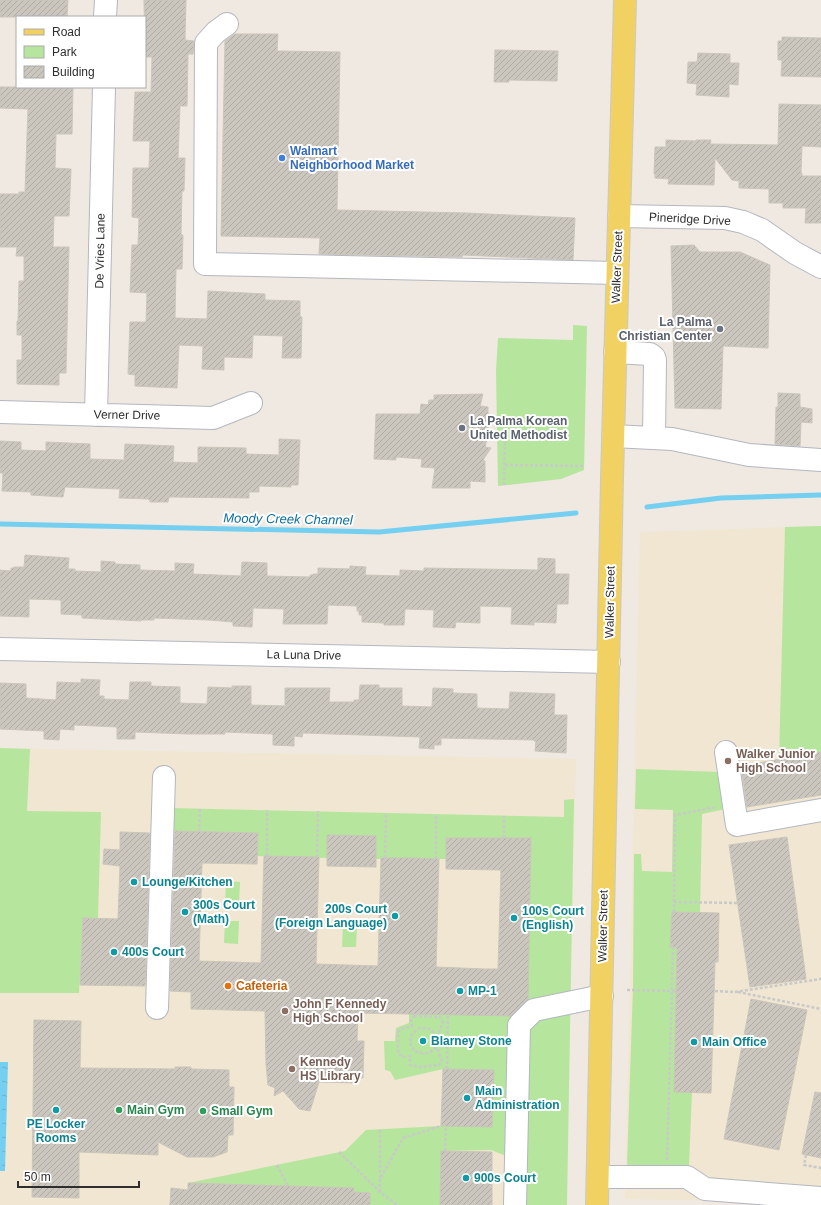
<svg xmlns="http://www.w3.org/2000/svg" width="821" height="1205" viewBox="0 0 821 1205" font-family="Helvetica,sans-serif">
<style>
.education{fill:#f0e6d1}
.green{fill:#b6e59e}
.water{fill:url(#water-ripples)}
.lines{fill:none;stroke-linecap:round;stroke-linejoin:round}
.stream{stroke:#75cff0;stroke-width:5}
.building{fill:url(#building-hatch);stroke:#cbc5ba}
.minor-casing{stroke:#b4b7c1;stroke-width:24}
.major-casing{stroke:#c9c9c9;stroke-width:24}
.path{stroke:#c9c9c9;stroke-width:2.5;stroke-dasharray:3 2;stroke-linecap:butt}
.minor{stroke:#fff;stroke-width:22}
.major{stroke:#f2d163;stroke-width:22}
.shop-dot{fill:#3f7fe0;stroke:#fff;stroke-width:1.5}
.worship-dot{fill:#6b7280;stroke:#fff;stroke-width:1.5}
.education-dot{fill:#8d6e63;stroke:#fff;stroke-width:1.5}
.culture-dot{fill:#0f9aa8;stroke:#fff;stroke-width:1.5}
.food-dot{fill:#e8710a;stroke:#fff;stroke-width:1.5}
.leisure-dot{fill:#2e9e5b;stroke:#fff;stroke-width:1.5}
.labels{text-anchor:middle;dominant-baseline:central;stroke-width:4;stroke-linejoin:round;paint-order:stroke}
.shop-label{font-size:12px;font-weight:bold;fill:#366cbe;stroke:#fff;text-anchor:start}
.street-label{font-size:12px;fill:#2e2e2e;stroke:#fff}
.worship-label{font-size:12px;font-weight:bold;fill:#5b616d;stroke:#fff;text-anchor:end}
.education-label{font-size:12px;font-weight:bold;fill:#785e54;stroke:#fff;text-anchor:start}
.culture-label{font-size:12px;font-weight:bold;fill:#0d838f;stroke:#fff;text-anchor:start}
.food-label{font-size:12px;font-weight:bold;fill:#c56008;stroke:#fff;text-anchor:start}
.leisure-label{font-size:12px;font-weight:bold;fill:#27864d;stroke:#fff;text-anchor:start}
.water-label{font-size:13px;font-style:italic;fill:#0d6fa3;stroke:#fff}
</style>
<defs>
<pattern id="water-ripples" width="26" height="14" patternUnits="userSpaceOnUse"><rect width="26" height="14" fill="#75cff0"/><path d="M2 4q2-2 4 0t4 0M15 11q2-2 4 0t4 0" fill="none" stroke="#66b2ce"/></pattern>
<pattern id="building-hatch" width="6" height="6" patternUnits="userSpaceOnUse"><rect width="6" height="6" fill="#cbc7bf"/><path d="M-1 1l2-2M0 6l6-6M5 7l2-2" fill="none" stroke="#afaba4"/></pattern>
</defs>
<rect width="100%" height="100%" fill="#efe9e1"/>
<path class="education" d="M821,526V1203L625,1199L640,532Z
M0,748L576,759L565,1205H0Z"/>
<path class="green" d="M573,325L587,326L584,470L561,479L498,486L496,371L498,338L573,340Z
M821,526V752L779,759L785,527Z
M0,748L30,749L27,811L101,812L98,918H83L79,993H0Z
M636,769L720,772L726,809L702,814L700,912H672L670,947H677L674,1092H692L689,1166H627L633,987L634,854H641L642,871L672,872L673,810L635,809Z
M574,799L567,1205H527V1164L491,1150L441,1151L440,1205H370V1193L353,1192V1188L188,1183L345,1151L366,1130L441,1126L494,1070L443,1069L395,1080L390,1071L385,1070L384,1041H395L396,1028L409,1023V1013L527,1016L531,838H446V859H376V836L328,835L327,858L257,856L258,833L172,831L170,808L564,817V800Z
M226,881L240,882L239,904H225Z
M225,921H239L238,944L224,943Z
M343,924L357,925L356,947H342Z"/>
<path class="water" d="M0,1062H8L5,1171H0Z"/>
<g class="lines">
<path class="stream" d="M647,507L721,498L821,495
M0,524L379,532L576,513"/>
</g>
<path class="building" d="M0,0H68L67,17H0Z
M144,0H186L185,40L194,41L193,54H188L187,106H180L178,158H185L184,191H182L181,235H183L182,269H176L175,318L207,319L208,291L265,294V300L300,301V317H302L301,358H282L283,336L253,335L252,358L224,357V370L202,369L203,346L179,345L177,388L135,386V375L128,374L130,322H146L147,293L130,292L132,245H138L139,218L132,217L133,168H149L150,141H133L135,92H151L152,57H145Z
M235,34H278L277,51L340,52L337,210L467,213L575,218L573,260L463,255L462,257L319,254L320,238L221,236L225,41Z
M782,37L821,38V77L781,76L782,60H778V41H782Z
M495,50L558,51L557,81L509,80V82H494Z
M698,53L730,54V63H739L738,85L729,84V97L696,95L697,84L687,83L688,62H697Z
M0,87H73L72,134H56L55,168L71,169L69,216H54L53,247H69L66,373H59V385L17,384V360H22V335H17V321H18L19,281H24V256H16L17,247H0V194H19V192H25L28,109L0,108Z
M779,104L821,105V147L802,146L801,173H802V176H821V223H805L806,208H783V203H769V189L739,188V181L732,180L715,158L714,185L668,184L669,179L655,178V174H654L655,147H666V140L696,141V140H711L710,144L778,145Z
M694,245L700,252H740L770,265L768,348L723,346L721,409L675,408L671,246Z
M778,393L800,394V407L812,409V423L801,422L800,446L775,444L776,407H778Z
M483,394L480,406L488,407V436L485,447L491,448L483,460L485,461V482L470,481V488H432L435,468L421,467L422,459L396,457V460L374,459L376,414H420L421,404L428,405L429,400H434V395Z
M279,439L300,440L298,485H291V487L259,486V492H249V498L169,497L168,502H150V500L148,499L119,498L120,489L65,487L63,497L31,495V492L2,491L3,473H0V441L21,442V450L46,451V442L90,444V459L124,460L125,444L174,446L173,462L198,463V447L246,448V454L279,455Z
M25,555L69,558L68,569H75V571L101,572V561L115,562V564L140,565V570L175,571V563L194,564L193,574L241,576L242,562L267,563V576L310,577V575H313V574H318V568L350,569V566L366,567L365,575L400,576V570L424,571V568L538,570V558L555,559V574H569L568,604H557L556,623L534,622V625L511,624L512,607L480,606V623L456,622L455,628L433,627L434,610L405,609L404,625H384V623L362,622V615H359V611H357V606L328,605L327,624H283L284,609L253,608L252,627L233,626V622L209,620L154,618V620H141V621L82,618V615L61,614V600L29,599V617L0,616V570L11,571V568H14V567H24Z
M81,679L100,680L99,696H104V699L129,700L130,682H151V686L180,687V703L207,704L208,687L232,688V686H251V705L285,706V688H330L329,702H354V700H359L360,685H379V688H402V706L432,707L433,688L453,689V693L477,694V708L509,709L510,692L555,694L554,715H567L566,753L535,751L536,741H534V740L441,738V745H434V749L419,748L420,737L303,733L302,737L294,736V746L273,745V735L272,734L225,732V734H188L135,732V739H117V727L74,725V730L60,729L59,740L44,739V731L0,729V683L26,684V698L56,700L57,682L81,683Z
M821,752V795L747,807L741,766Z
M175,831L258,833L257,864L202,863L199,961L261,963L264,856L319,857L316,964L378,966L381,858H411L439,859L436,967L485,969H498L501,870L446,869V838H531L528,1000L511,1016L358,1013L357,1041H364L363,1078H355V1083L319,1082L310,1111L299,1109L283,1091L274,1096L275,1088L268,1085L266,1064L265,1011L191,1009V992L170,991Z
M120,832L150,833L145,986L80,985L83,918L118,919L120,866L103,864L104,849L120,850Z
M327,835L376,836V867L327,866Z
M787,837L806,979L750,987L729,845Z
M672,912L719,913L718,962H715L711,1093L674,1092L677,947H670Z
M751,999L807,1010L779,1150L724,1139Z
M34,1020L81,1021L80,1068L175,1069V1067H191V1069L229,1070V1087H234L233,1135H228L227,1152L213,1157H187L158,1142V1155L79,1152V1198L32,1197Z
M443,1069L494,1070L492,1127L441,1126Z
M815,1092L821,1093V1158L802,1154Z
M441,1151L492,1152V1205H440Z
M188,1183L354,1188L353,1192L370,1193V1205H170L171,1188L188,1190Z"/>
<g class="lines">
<defs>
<path id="minor" d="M105,17L106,0
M227,24L216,32L206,43L205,264L617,273
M619,216L725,218L743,222L762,230L795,253L821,267
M615,352L650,354L654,357L655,360L654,437
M0,412L213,418L251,403
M96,415L104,87
M613,436L672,439L749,455L821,460
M0,649L609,662
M726,752L737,825L821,810
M157,1008L164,777
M598,1177H687L705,1189L821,1198
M515,1205L519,1025L534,1010L602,996"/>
<path id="major" d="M597,1205L612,478L625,0"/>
</defs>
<use href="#minor" class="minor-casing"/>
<use href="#major" class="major-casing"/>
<path class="path" d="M505,465L584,466
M504,485L505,441
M199,832L200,809
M504,838V816
M267,856V810
M317,857L318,811
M385,858L386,813
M436,859V814
M674,902L738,903
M674,912L675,815L717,807
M627,990L676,991
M715,991L735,992L821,979
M738,992L821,1009
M414,1016L440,1017L443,1023C435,1040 435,1045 442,1061L439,1065L420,1067L410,1065V1056L403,1057L398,1053V1032L401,1029L412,1026L411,1020Z
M436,1041L448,1042
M436,1047C429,1055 423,1054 414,1051L410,1043L412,1034L419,1028L430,1029L437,1035
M447,1069L448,1014
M445,1151L446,1126
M339,1152L380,1192L397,1205
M806,1155L804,1165L821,1168
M667,1160L673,947
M277,1165L288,1186
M380,1178V1129
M380,1192V1179L403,1138L441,1126"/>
<use href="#minor" class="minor"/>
<use href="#major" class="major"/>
</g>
<circle class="shop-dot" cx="282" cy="158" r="4"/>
<g class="worship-dot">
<circle cx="720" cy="329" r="4"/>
<circle cx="462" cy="428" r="4"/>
</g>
<g class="education-dot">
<circle cx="728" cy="761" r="4"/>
<circle cx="285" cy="1011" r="4"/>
<circle cx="292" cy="1069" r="4"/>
</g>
<g class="culture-dot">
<circle cx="134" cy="882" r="4"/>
<circle cx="185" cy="912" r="4"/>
<circle cx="395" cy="916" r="4"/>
<circle cx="514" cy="918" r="4"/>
<circle cx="114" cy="952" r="4"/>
<circle cx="460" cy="991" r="4"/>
<circle cx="423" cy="1041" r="4"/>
<circle cx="694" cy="1042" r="4"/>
<circle cx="467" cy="1098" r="4"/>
<circle cx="56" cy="1110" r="4"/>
<circle cx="466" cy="1178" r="4"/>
</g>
<circle class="food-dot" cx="228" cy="986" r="4"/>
<g class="leisure-dot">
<circle cx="119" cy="1110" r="4"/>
<circle cx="203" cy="1111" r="4"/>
</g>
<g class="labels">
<g class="shop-label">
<text x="290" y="151">Walmart<tspan x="290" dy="14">Neighborhood Market</tspan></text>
</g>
<g class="street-label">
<text transform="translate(690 219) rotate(3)">Pineridge Drive</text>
<text transform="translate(100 251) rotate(-89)">De Vries Lane</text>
<text transform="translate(617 267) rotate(-88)">Walker Street</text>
<text transform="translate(127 415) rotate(1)">Verner Drive</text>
<text transform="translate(610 602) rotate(-89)">Walker Street</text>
<text transform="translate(304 655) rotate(1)">La Luna Drive</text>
<text transform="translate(603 926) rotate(-89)">Walker Street</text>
</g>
<g class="worship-label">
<text x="712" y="322">La Palma<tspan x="712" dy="14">Christian Center</tspan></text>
<text x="470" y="421" text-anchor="start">La Palma Korean<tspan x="470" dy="14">United Methodist</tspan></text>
</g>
<g class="education-label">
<text x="736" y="754">Walker Junior<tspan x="736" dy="14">High School</tspan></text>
<text x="293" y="1004">John F Kennedy<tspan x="293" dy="14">High School</tspan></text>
<text x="300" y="1062">Kennedy<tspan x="300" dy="14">HS Library</tspan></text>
</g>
<g class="culture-label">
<text x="142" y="882">Lounge/Kitchen</text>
<text x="193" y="905">300s Court<tspan x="193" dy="14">(Math)</tspan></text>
<text x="387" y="909" text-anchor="end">200s Court<tspan x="387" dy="14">(Foreign Language)</tspan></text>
<text x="522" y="911">100s Court<tspan x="522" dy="14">(English)</tspan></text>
<text x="122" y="952">400s Court</text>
<text x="468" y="991">MP-1</text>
<text x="431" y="1041">Blarney Stone</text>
<text x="702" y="1042">Main Office</text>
<text x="475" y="1091">Main<tspan x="475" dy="14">Administration</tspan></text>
<text x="56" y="1124" text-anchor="middle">PE Locker<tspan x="56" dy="14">Rooms</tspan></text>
<text x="474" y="1178">900s Court</text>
</g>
<g class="food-label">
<text x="236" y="986">Cafeteria</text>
</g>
<g class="leisure-label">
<text x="127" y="1110">Main Gym</text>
<text x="211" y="1111">Small Gym</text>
</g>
<g class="water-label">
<text transform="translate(288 519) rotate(1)">Moody Creek Channel</text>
</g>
</g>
<rect x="16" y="16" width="130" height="72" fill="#ffffff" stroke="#ababab"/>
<rect x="24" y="29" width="20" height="6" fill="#f2d163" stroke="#ababab"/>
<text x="52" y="36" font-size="12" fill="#2e2e2e">Road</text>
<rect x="24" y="46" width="20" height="12" fill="#b6e59e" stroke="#ababab"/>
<text x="52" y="56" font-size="12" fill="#2e2e2e">Park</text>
<rect x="24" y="66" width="20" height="12" fill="url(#building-hatch)" stroke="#ababab"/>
<text x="52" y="76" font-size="12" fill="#2e2e2e">Building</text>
<path d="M18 1181v6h121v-6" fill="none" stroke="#2e2e2e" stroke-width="2"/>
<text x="24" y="1181" font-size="12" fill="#2e2e2e" stroke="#ffffff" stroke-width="3" paint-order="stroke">50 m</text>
</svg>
